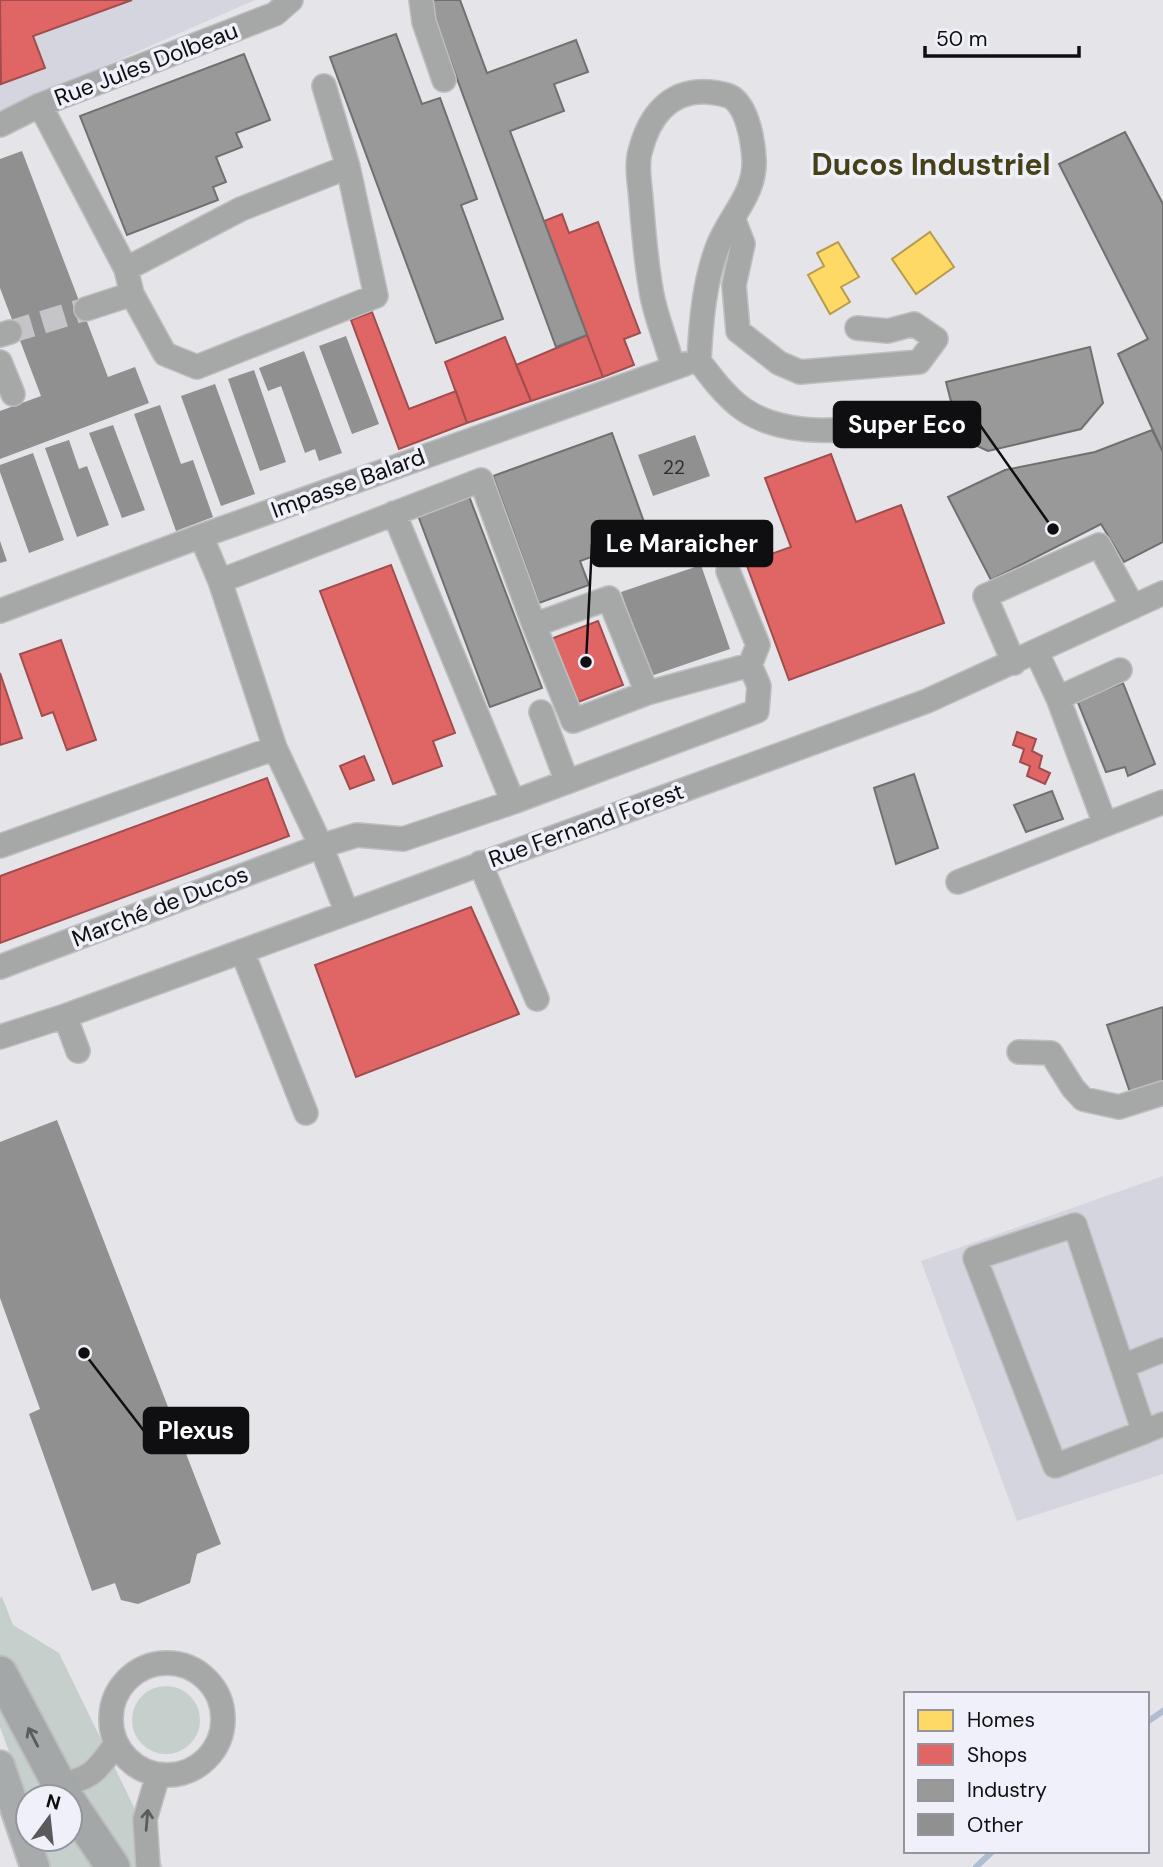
<svg xmlns="http://www.w3.org/2000/svg" width="1163" height="1867" viewBox="0 0 1163 1867" font-family="'DM Sans',sans-serif">
<style>
.built{fill:#d5d5df}
.green{fill:#c5cfcb}
.homes{fill:#ffd966;stroke:#b79c4d;stroke-width:2}
.shops{fill:#e06666;stroke:#a14c4d;stroke-width:2}
.industry{fill:#999;stroke:#707070;stroke-width:2}
.lines{fill:none;stroke-linecap:round;stroke-linejoin:round}
.stream{stroke:#afbdd0;stroke-width:6}
.building{fill:#909091}
.minor-tunnel{stroke:#c4c4c9;stroke-width:23;stroke-dasharray:23 11;stroke-linecap:butt}
.minor-casing{stroke:#bebec1;stroke-width:26}
.major-casing{stroke:#bebec1;stroke-width:32}
.highway-casing{stroke:#bebec1;stroke-width:37}
.minor{stroke:#a6a8a8;stroke-width:23}
.major{stroke:#a8abac;stroke-width:28}
.highway{stroke:#a3a7a7;stroke-width:33}
.oneway{stroke:#595b5c}
.oneway2{stroke:#5a5c5d}
.labels{text-anchor:middle;dominant-baseline:central;stroke-width:7;stroke-linejoin:round;paint-order:stroke}
.number-label{font-size:19px;fill:#2f2f32}
.street-label{font-size:23px;fill:#0f0f12;stroke:#eff0f9}
.district-label{font-size:30px;font-weight:bold;fill:#474117;stroke:#eff0f9}
.leader{fill:none;stroke:#0f0f12;stroke-width:2.5}
.callout-dot{fill:#0f0f12;stroke:#eff0f9;stroke-width:2.5}
.callout{fill:#0f0f12;stroke:#0f0f12;stroke-width:2.5}
.callout-label{font-size:24px;text-anchor:middle;font-weight:bold;fill:#fff}
</style>
<rect width="100%" height="100%" fill="#e4e4e9"/>
<path class="built" d="M0,0H255L0,112Z
M1163,1176V1474L1017,1521L921,1261Z"/>
<path class="green" d="M2,1597L13,1625L59,1653L163,1867H51L41,1839H70V1797H28V1804L0,1727V1598Z
M132 1720a34 34 0 1 1 68 0a34 34 0 1 1-68 0Z"/>
<path class="homes" d="M930,232L954,267L916,294L892,259Z
M838,242L859,277L841,287L850,302L830,314L808,275L824,266L817,253Z"/>
<path class="shops" d="M0,0H132L33,36L45,68L1,84Z
M562,214L569,233L598,222L640,333L624,339L634,365L603,377L544,221Z
M372,312L409,409L456,391L467,423L399,449L351,320Z
M587,335L603,377L531,401L516,365Z
M505,337L531,401L467,423L445,362Z
M831,454L856,522L901,505L944,623L789,680L746,563L791,547L765,478Z
M391,565L455,733L433,741L442,766L393,784L320,591Z
M598,621L623,685L573,704L548,640Z
M61,640L96,740L67,750L53,712L42,716L20,654Z
M0,673L22,738L0,745Z
M1017,732L1036,739L1032,751L1042,756L1039,768L1050,773L1045,784L1027,776L1030,766L1020,762L1024,749L1013,745Z
M364,756L374,780L350,789L340,766Z
M267,778L289,836L0,943V876Z
M471,907L519,1014L356,1077L315,965Z"/>
<path class="industry" d="M428,0H460L487,73L576,40L588,72L554,84L564,111L510,131L587,335L556,347Z
M396,34L422,104L440,98L477,199L461,205L503,319L436,343L330,57Z
M244,54L270,120L236,133L242,147L216,157L226,182L213,187L218,200L127,235L80,116Z
M1125,132L1163,204V452L1118,354L1148,339L1059,164Z
M1090,347L1103,403L1081,429L988,451L964,440L955,417L946,382Z
M1152,430L1163,452V542L1124,562L1101,524L991,580L948,497L1005,470L1095,452Z
M612,433L649,536L580,561L589,585L539,603L493,476Z
M467,491L542,688L490,707L416,510Z
M1123,683L1155,764L1128,776L1125,767L1106,772L1077,700Z
M914,774L938,848L896,864L874,788Z
M1052,791L1063,819L1026,832L1014,805Z
M1163,1007V1085L1131,1095L1107,1025Z"/>
<g class="lines">
<path class="stream" d="M1147,1722L1163,1711
M976,1867L993,1851"/>
</g>
<path class="building" d="M22,151L108,377L135,367L149,403L0,459V411L41,396L0,288V159Z
M346,336L379,424L352,434L319,346Z
M304,351L342,453L319,461L315,449L305,453L281,386L268,391L259,368Z
M254,370L286,462L260,471L228,379Z
M215,384L255,494L221,506L181,396Z
M160,405L181,464L193,460L213,517L176,531L134,414Z
M113,425L145,510L122,518L89,433Z
M695,435L710,476L653,496L638,455Z
M69,440L79,469L87,466L109,525L77,537L45,448Z
M33,453L64,540L29,553L0,472V465Z
M0,541L7,561L0,563Z
M701,565L730,649L651,676L621,592Z
M57,1120L221,1544L197,1554L190,1583L138,1604L121,1600L115,1583L92,1591L29,1414L40,1409L0,1298V1142Z"/>
<g class="lines">
<path class="minor-tunnel" d="M10,332L86,309"/>
<defs>
<path id="minor" d="M421,0L424,22L444,80
M40,105L126,269L241,209L348,167
M0,125L40,105L275,14L291,0
M733,218L743,244L734,285L738,331L779,363L800,372L919,362L936,339L914,324L888,331L857,328
M126,269L132,294L165,354L197,367L376,296L348,167L324,86
M86,309L132,294
M0,335L10,332
M0,362L13,394
M673,367C667,344 658,322 653,300C646,268 644,233 641,200C640,185 636,166 640,152C649,116 670,89 709,92C717,93 728,94 734,99C748,111 753,141 754,159C756,194 730,215 718,246C704,282 701,322 699,361C711,377 726,397 743,409C797,446 878,425 939,418
M394,513L513,802
M201,536L220,581L275,748L321,846L347,913
M728,571L758,645L750,665
M0,611L201,536L685,364
M534,625L609,598L647,693
M1036,651L1058,698L1105,824
M1014,663L985,596L1099,545L1133,607
M1058,698L1120,670
M541,712L567,782
M0,846L275,748
M480,863L537,999
M958,882L1163,802
M242,951L306,1113
M0,967L321,846L357,835L403,839L513,802L757,711L759,686L750,665L647,693L573,721L534,625L481,480L220,581
M65,1016L78,1051
M0,1037L65,1016L927,701L1163,593
M1019,1052L1051,1053L1073,1088L1083,1099L1119,1107L1163,1093
M1123,1366L1163,1350
M1144,1432L1055,1466L975,1258L1075,1225L1144,1432L1163,1424
M111 1719a56 56 0 1 1 112 0a56 56 0 1 1-112 0Z
M58,1785C92,1779 96,1771 116,1744
M148,1867L145,1819L158,1775"/>
<path id="major" d="M0,1765L35,1867"/>
<path id="highway" d="M0,1673L66,1797
M70,1803L113,1867"/>
</defs>
<use href="#minor" class="minor-casing"/>
<use href="#major" class="major-casing"/>
<use href="#highway" class="highway-casing"/>
<use href="#minor" class="minor"/>
<use href="#major" class="major"/>
<use href="#highway" class="highway"/>
</g>
<defs><path id="oneway-shaft" d="M-6 0H5M1.5-3L5.5 0L1.5 3" fill="none" stroke-width="1.6" stroke-linecap="round" stroke-linejoin="round" transform="scale(1.75)"/></defs>
<use class="oneway" href="#oneway-shaft" transform="translate(33 1737) rotate(-117)"/>
<use class="oneway2" href="#oneway-shaft" transform="translate(147 1820) rotate(-85)"/>
<g class="labels">
<g class="number-label">
<text x="674" y="467">22</text>
</g>
<g class="street-label">
<text transform="translate(146 64) rotate(-21)">Rue Jules Dolbeau</text>
<text transform="translate(348 483) rotate(-20)">Impasse Balard</text>
<text transform="translate(586 825) rotate(-20)">Rue Fernand Forest</text>
<text transform="translate(160 906) rotate(-21)">Marché de Ducos</text>
</g>
<g class="district-label">
<text x="931" y="164">Ducos Industriel</text>
</g>
</g>
<path class="leader" d="M1053 529L980 425M586 662L592 544M84 1353L144 1431"/>
<g class="callout-dot">
<circle cx="1053" cy="529" r="7"/>
<circle cx="586" cy="662" r="7"/>
<circle cx="84" cy="1353" r="7"/>
</g>
<g class="callout">
<rect x="834" y="402" width="146" height="45" rx="7"/>
<rect x="592" y="521" width="180" height="45" rx="7"/>
<rect x="144" y="1408" width="104" height="45" rx="7"/>
</g>
<g class="callout-label">
<text x="907" y="433">Super Eco</text>
<text x="682" y="552">Le Maraicher</text>
<text x="196" y="1439">Plexus</text>
</g>
<rect x="904" y="1692" width="245" height="161" fill="#eff0f9" stroke="#95969d" stroke-width="2"/>
<rect x="918" y="1710" width="35" height="21" fill="#ffd966" stroke="#95969d" stroke-width="2"/>
<text x="967" y="1727" font-size="21" fill="#0f0f12">Homes</text>
<rect x="918" y="1744" width="35" height="21" fill="#e06666" stroke="#95969d" stroke-width="2"/>
<text x="967" y="1762" font-size="21" fill="#0f0f12">Shops</text>
<rect x="918" y="1780" width="35" height="21" fill="#999999" stroke="#95969d" stroke-width="2"/>
<text x="967" y="1797" font-size="21" fill="#0f0f12">Industry</text>
<rect x="918" y="1814" width="35" height="21" fill="#909091" stroke="#95969d" stroke-width="2"/>
<text x="967" y="1832" font-size="21" fill="#0f0f12">Other</text>
<g transform="translate(49 1818) rotate(15)"><circle r="33" fill="#eff0f9" stroke="#95969d" stroke-width="2"/>
<path d="M0-5L12 26L0 18L-12 26Z" fill="#5a5a5d"/>
<text y="-10" font-size="19" font-weight="bold" text-anchor="middle" fill="#0f0f12">N</text>
</g>
<path d="M925 46v10h154v-10" fill="none" stroke="#0f0f12" stroke-width="3.5"/>
<text x="936" y="46" font-size="21" fill="#0f0f12" stroke="#eff0f9" stroke-width="5" paint-order="stroke">50 m</text>
</svg>
